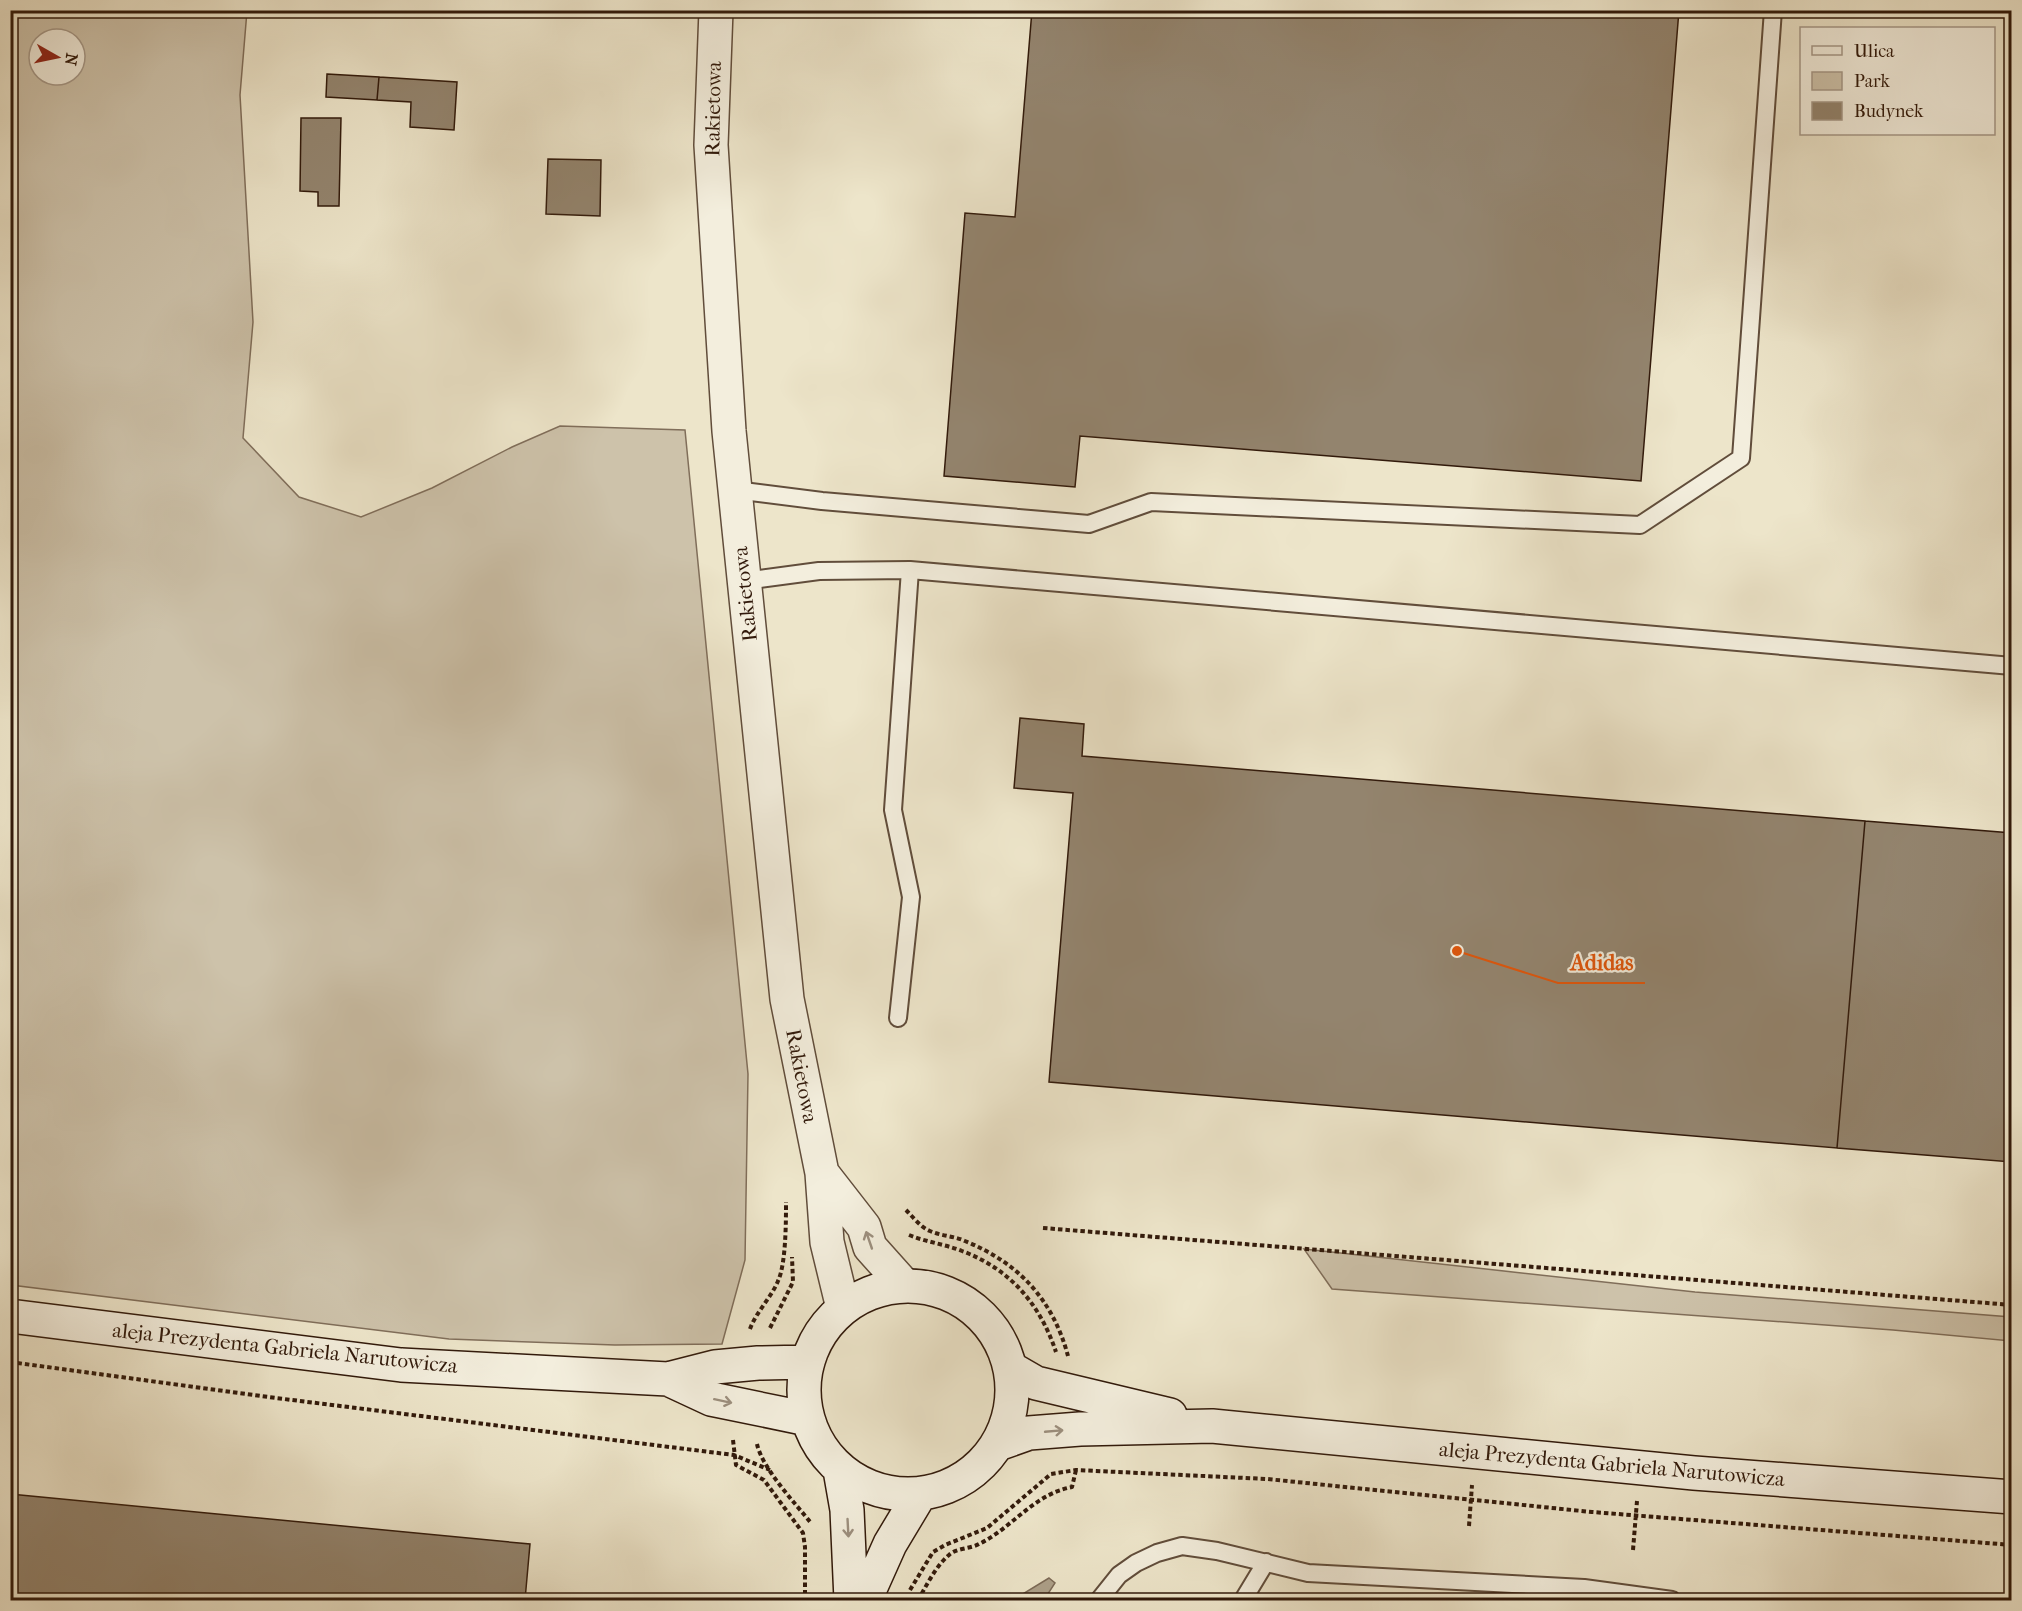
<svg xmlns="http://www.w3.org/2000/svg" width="2022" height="1611" viewBox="0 0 2022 1611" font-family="'IM FELL French Canon',serif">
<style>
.green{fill:#cdc2aa;stroke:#806e5a;stroke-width:1.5;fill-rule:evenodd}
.water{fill:#ada089;stroke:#7c6a57;stroke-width:1.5}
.building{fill:#93846e;stroke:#321a0b;stroke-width:1.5}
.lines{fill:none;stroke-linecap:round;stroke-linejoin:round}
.lane-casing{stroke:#614d3b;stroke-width:20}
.street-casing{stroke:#614d3b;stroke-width:36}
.secondary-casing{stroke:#321a0b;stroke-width:36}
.path{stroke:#321a0b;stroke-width:4;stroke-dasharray:4.5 3;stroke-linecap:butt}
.lane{stroke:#f3eedd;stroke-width:16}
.street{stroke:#f3eedd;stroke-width:33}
.secondary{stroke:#f3eedd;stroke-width:33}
.oneway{stroke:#9c8f7e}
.labels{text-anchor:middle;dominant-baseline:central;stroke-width:4.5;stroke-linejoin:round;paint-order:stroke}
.street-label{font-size:21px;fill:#321a0b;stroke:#f3eedd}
.leader{fill:none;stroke:#df560c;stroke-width:2}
.callout-dot{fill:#df560c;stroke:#f3eedd;stroke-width:2}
.callout-label{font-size:22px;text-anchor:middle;font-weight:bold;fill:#df560c;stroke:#f3eedd;stroke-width:4.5;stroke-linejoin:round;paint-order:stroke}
</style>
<rect width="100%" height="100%" fill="#ede5ca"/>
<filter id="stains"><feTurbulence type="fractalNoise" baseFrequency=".00333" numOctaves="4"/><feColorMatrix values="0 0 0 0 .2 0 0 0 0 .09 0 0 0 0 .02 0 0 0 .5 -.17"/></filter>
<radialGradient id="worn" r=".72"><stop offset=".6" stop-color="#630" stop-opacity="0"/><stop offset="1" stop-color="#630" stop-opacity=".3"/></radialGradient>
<path class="green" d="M10,11H247L240,95L253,322L243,438L299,497L361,517L432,488L512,447L560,426L685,430L748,1074L745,1260L722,1344L615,1345L449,1339L11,1285ZM39,39H75V75H39Z
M1304,1249L1695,1292L2011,1317V1341L1893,1330L1332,1289Z"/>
<path class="water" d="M1049,1578L1055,1583L1044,1600H1013Z"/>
<path class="building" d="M1032,10H1679L1641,481L1080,436L1075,487L944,476L965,213L1015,217Z
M327,74L379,77L377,100L326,97Z
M379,77L457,82L454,130L410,127L411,102L377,100Z
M301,118H341L339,206H318V192L300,191Z
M548,159L601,160L600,216L546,214Z
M1020,718L1084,724L1082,756L1865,821L1837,1148L1049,1082L1073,793L1014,788Z
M1865,821L2012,833V1162L1837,1148Z
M10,1494L530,1544L525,1600H10Z"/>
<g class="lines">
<defs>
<path id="lane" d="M735,490L822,501L1089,524L1151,502L1640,525L1741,458L1773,10
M744,581L819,571L910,570L2012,666
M898,1018L911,897L893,810L910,570
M1099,1600L1119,1575L1136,1563L1157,1553L1182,1546L1217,1551L1308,1573L1584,1588L1672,1600
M1243,1600L1266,1562"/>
<path id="street" d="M716,10L711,145L729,431L735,490L787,999L822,1173L827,1242L843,1308
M822,1173L864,1227L870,1247L904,1285"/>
<path id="secondary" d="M804 1390a104 104 0 1 1 208 0a104 104 0 1 1-208 0Z
M10,1316L401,1365L668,1379L715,1367L758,1363L808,1362
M1010,1368L1036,1383L1170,1415
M668,1379L711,1399L808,1419
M998,1444L1029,1433L1080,1429L1212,1426L1694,1473L2012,1497
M840,1470L847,1510L851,1600
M865,1600L890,1544L920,1494"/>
</defs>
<use href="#lane" class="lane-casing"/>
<use href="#street" class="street-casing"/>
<use href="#secondary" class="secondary-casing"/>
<path class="path" d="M906,1210C913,1217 920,1227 930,1231C941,1236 954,1236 965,1241C1019,1263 1053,1300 1068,1356
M1043,1228L2012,1305
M909,1235C926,1242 944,1244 962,1251C1010,1269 1040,1304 1056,1352
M770,1328L793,1282L792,1257
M750,1329C756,1312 771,1298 778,1281C786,1264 786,1221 786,1202
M10,1362L276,1398L734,1455L770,1470
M733,1440L736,1465L764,1480L803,1533L805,1547V1600
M757,1444C762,1468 795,1503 811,1523
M1469,1526L1472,1485
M1633,1550L1637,1501
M910,1590L933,1552L945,1545L987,1528L1051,1474L1076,1470L1267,1479L1592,1512L2012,1545
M918,1600C927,1585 935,1567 949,1555C956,1548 970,1549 979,1544C1012,1528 1034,1494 1072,1487L1076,1470"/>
<use href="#lane" class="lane"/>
<use href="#street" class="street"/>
<use href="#secondary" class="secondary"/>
</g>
<defs><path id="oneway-shaft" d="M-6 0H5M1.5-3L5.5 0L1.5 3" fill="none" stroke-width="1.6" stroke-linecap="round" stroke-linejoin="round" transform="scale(1.5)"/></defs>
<g class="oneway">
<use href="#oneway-shaft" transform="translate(869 1240) rotate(-109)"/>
<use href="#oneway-shaft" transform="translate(723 1401) rotate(12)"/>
<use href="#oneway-shaft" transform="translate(1054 1431) rotate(-5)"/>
<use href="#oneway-shaft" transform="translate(848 1528) rotate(87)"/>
</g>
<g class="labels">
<g class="street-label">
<text transform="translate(713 109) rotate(-89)">Rakietowa</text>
<text transform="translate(745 594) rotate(-96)">Rakietowa</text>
<text transform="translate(802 1076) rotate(79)">Rakietowa</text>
<text transform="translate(285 1348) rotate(6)">aleja Prezydenta Gabriela Narutowicza</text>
<text transform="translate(1612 1464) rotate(5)">aleja Prezydenta Gabriela Narutowicza</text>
</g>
</g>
<path class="leader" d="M1457 951L1558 983H1645"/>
<circle class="callout-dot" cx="1457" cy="951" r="6"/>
<g class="callout-label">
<text x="1602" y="970">Adidas</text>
</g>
<rect width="2022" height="1611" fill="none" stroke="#ede5ca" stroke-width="36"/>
<rect x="12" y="12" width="1998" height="1587" fill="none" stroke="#321a0b" stroke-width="3"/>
<rect x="18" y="18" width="1986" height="1575" fill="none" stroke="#321a0b" stroke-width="1.5"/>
<rect x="1800" y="27" width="195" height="108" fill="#f3eedd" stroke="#a69989" stroke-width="1.5"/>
<rect x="1812" y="46" width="30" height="9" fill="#f3eedd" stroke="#a69989" stroke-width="1.5"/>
<text x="1854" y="57" font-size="18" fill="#321a0b">Ulica</text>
<rect x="1812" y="72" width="30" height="18" fill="#cdc2aa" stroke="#a69989" stroke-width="1.5"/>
<text x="1854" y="87" font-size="18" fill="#321a0b">Park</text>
<rect x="1812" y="102" width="30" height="18" fill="#93846e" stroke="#a69989" stroke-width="1.5"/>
<text x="1854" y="117" font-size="18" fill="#321a0b">Budynek</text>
<g transform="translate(57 57) rotate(99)"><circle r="28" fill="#f3eedd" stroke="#a69989" stroke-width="1.5"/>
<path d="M0-4.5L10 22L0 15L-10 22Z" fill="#8f2418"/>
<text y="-9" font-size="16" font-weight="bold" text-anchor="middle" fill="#321a0b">N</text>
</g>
<rect width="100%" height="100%" filter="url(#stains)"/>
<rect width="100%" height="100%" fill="url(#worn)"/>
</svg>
